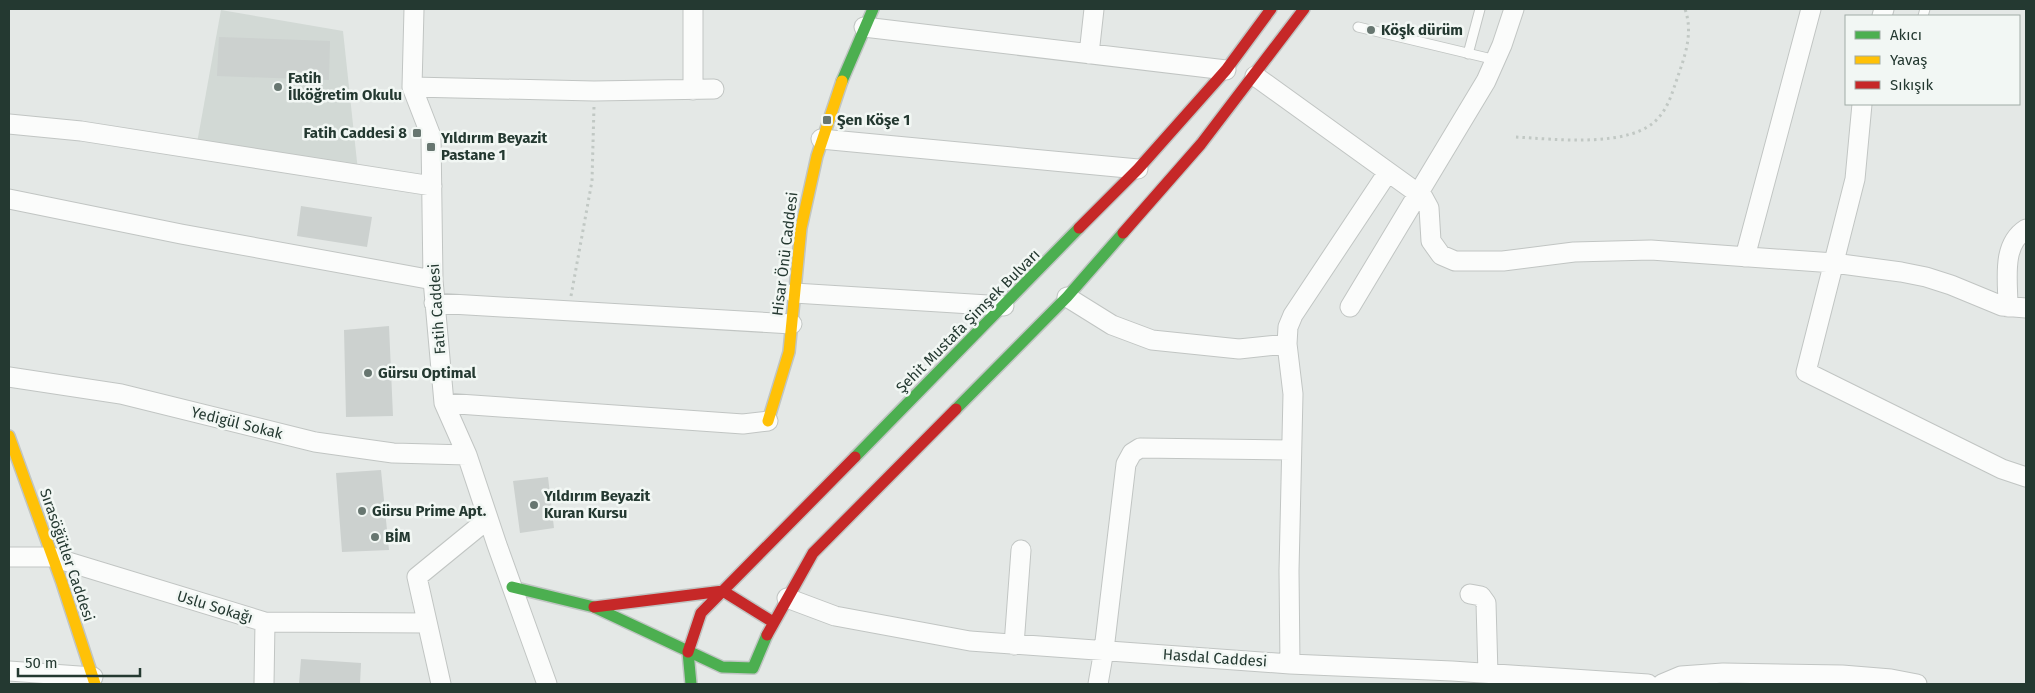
<svg xmlns="http://www.w3.org/2000/svg" width="2035" height="693" viewBox="0 0 2035 693" font-family="'Fira Sans',sans-serif">
<style>
.built{fill:#d2d9d5}
.building{fill:#ccd1cf}
.lines{fill:none;stroke-linecap:round;stroke-linejoin:round}
.lane-casing{stroke:#c1c5c3;stroke-width:11}
.street-casing{stroke:#c1c5c3;stroke-width:21}
.fast-casing{stroke:#c0c5c3;stroke-width:14}
.slow-casing{stroke:#c0c5c3;stroke-width:14}
.jam-casing{stroke:#c0c5c3;stroke-width:14}
.path{stroke:#c1c8c4;stroke-width:3;stroke-dasharray:2.5 4;stroke-linecap:butt}
.lane{stroke:#fbfcfb;stroke-width:9}
.street{stroke:#fbfcfb;stroke-width:19}
.fast{stroke:#4caf50;stroke-width:11}
.slow{stroke:#ffc107;stroke-width:11}
.jam{stroke:#c62828;stroke-width:11}
.poi-dot{fill:#677670;stroke:#f2f7f4;stroke-width:2}
.labels{text-anchor:middle;dominant-baseline:central;stroke-width:5;stroke-linejoin:round;paint-order:stroke}
.poi-label{font-size:15px;font-weight:bold;fill:#243931;stroke:#f2f7f4;text-anchor:start}
.street-label{font-size:15px;fill:#243931;stroke:#f2f7f4}
</style>
<rect width="100%" height="100%" fill="#e4e8e6"/>
<path class="built" d="M221,10L343,31L358,171L197,143Z"/>
<path class="building" d="M219,37L330,41L329,80L217,76Z
M301,206L372,217L367,247L297,236Z
M389,326L393,416L346,417L344,330Z
M381,470L389,550L342,552L336,473Z
M548,477L554,528L520,533L513,481Z
M301,659L361,663L360,684H299Z"/>
<g class="lines">
<defs>
<path id="lane" d="M1923,16L1925,9
M1358,27L1496,60
M1468,54L1480,9"/>
<path id="street" d="M414,9L412,87L431,136L433,280L444,403L467,455L497,545L547,684
M693,9V90
M1882,16L1884,9
M864,27L1226,70
M1089,54L1094,9
M1255,76L1423,197L1429,208L1431,241L1441,255L1455,261H1503L1574,252L1651,250L1834,263L1901,272L1926,277L1951,285L2002,306L2026,308
M412,87L594,91L714,89
M1862,104L1855,179L1806,372L2002,469L2026,477
M9,124L81,131L432,186
M821,139L1138,169
M9,199L181,234L433,280
M1745,257L1811,9
M794,293L1004,306
M1067,297L1112,325L1152,340L1239,349L1287,344
M434,303L792,324
M1350,307L1486,81L1502,45L1514,9
M2008,307C2008,280 2001,245 2026,229
M9,377L121,394L315,442L393,453L467,455
M444,403L743,424L768,421
M9,557H52L265,622L427,623
M1470,594L1481,596L1486,603L1488,674
M787,598L835,616L970,641L1290,664L1452,671L1648,684
M1014,645L1021,550
M1290,664L1289,571L1293,394L1287,344L1288,327L1293,315L1388,172
M9,671L93,677
M264,684L265,622
M441,684L417,577L488,519
M1098,684L1104,650L1126,464L1132,453L1140,448L1291,450
M1662,684L1681,676L1723,673L1842,675L1891,679L1917,684"/>
<path id="fast" d="M842,81L873,9
M956,409L1067,297L1123,233
M855,457L1079,228
M512,587L594,607L722,667L753,668L767,635
M688,652L691,684"/>
<path id="slow" d="M768,421L789,352L801,228L817,156L842,81
M9,436L62,583L95,684"/>
<path id="jam" d="M1079,228L1138,169L1226,70L1271,9
M1123,233L1201,144L1304,9
M594,607L723,591L773,622
M767,635L813,553L956,409
M688,652L701,613L855,457"/>
</defs>
<use href="#lane" class="lane-casing"/>
<use href="#street" class="street-casing"/>
<use href="#fast" class="fast-casing"/>
<use href="#slow" class="slow-casing"/>
<use href="#jam" class="jam-casing"/>
<path class="path" d="M1516,137C1553,139 1634,149 1659,117C1669,106 1673,90 1678,76C1686,53 1693,32 1685,9
M571,296L592,181L594,106"/>
<use href="#lane" class="lane"/>
<use href="#street" class="street"/>
<use href="#fast" class="fast"/>
<use href="#slow" class="slow"/>
<use href="#jam" class="jam"/>
</g>
<g class="poi-dot">
<circle cx="1371" cy="30" r="5"/>
<circle cx="278" cy="87" r="5"/>
<rect x="822" y="115" width="10" height="10" rx="2.5"/>
<rect x="412" y="128" width="10" height="10" rx="2.5"/>
<rect x="426" y="142" width="10" height="10" rx="2.5"/>
<circle cx="368" cy="373" r="5"/>
<circle cx="534" cy="505" r="5"/>
<circle cx="362" cy="511" r="5"/>
<circle cx="375" cy="537" r="5"/>
</g>
<g class="labels">
<g class="poi-label">
<text x="1381" y="30">Köşk dürüm</text>
<text x="288" y="78">Fatih<tspan x="288" dy="17">İlköğretim Okulu</tspan></text>
<text x="837" y="120">Şen Köşe 1</text>
<text x="407" y="133" text-anchor="end">Fatih Caddesi 8</text>
<text x="441" y="138">Yıldırım Beyazit<tspan x="441" dy="17">Pastane 1</tspan></text>
<text x="378" y="373">Gürsu Optimal</text>
<text x="544" y="496">Yıldırım Beyazit<tspan x="544" dy="17">Kuran Kursu</tspan></text>
<text x="372" y="511">Gürsu Prime Apt.</text>
<text x="385" y="537">BİM</text>
</g>
<g class="street-label">
<text transform="translate(785 254) rotate(-83)">Hisar Önü Caddesi</text>
<text transform="translate(437 309) rotate(-94)">Fatih Caddesi</text>
<text transform="translate(968 321) rotate(-45)">Şehit Mustafa Şimşek Bulvarı</text>
<text transform="translate(237 423) rotate(14)">Yedigül Sokak</text>
<text transform="translate(67 555) rotate(71)">Sırasöğütler Caddesi</text>
<text transform="translate(215 607) rotate(17)">Uslu Sokağı</text>
<text transform="translate(1215 658) rotate(4)">Hasdal Caddesi</text>
</g>
</g>
<rect width="2035" height="693" fill="none" stroke="#243931" stroke-width="20"/>
<rect x="1845" y="15" width="175" height="90" fill="#f2f7f4" stroke="#a0aba6"/>
<rect x="1855" y="31" width="25" height="8" fill="#4caf50" stroke="#a0aba6"/>
<text x="1890" y="40" font-size="15" fill="#243931">Akıcı</text>
<rect x="1855" y="56" width="25" height="8" fill="#ffc107" stroke="#a0aba6"/>
<text x="1890" y="65" font-size="15" fill="#243931">Yavaş</text>
<rect x="1855" y="81" width="25" height="8" fill="#c62828" stroke="#a0aba6"/>
<text x="1890" y="90" font-size="15" fill="#243931">Sıkışık</text>
<path d="M18 668v8h122v-8" fill="none" stroke="#243931" stroke-width="2.5"/>
<text x="25" y="668" font-size="15" fill="#243931" stroke="#f2f7f4" stroke-width="4" paint-order="stroke">50 m</text>
</svg>
